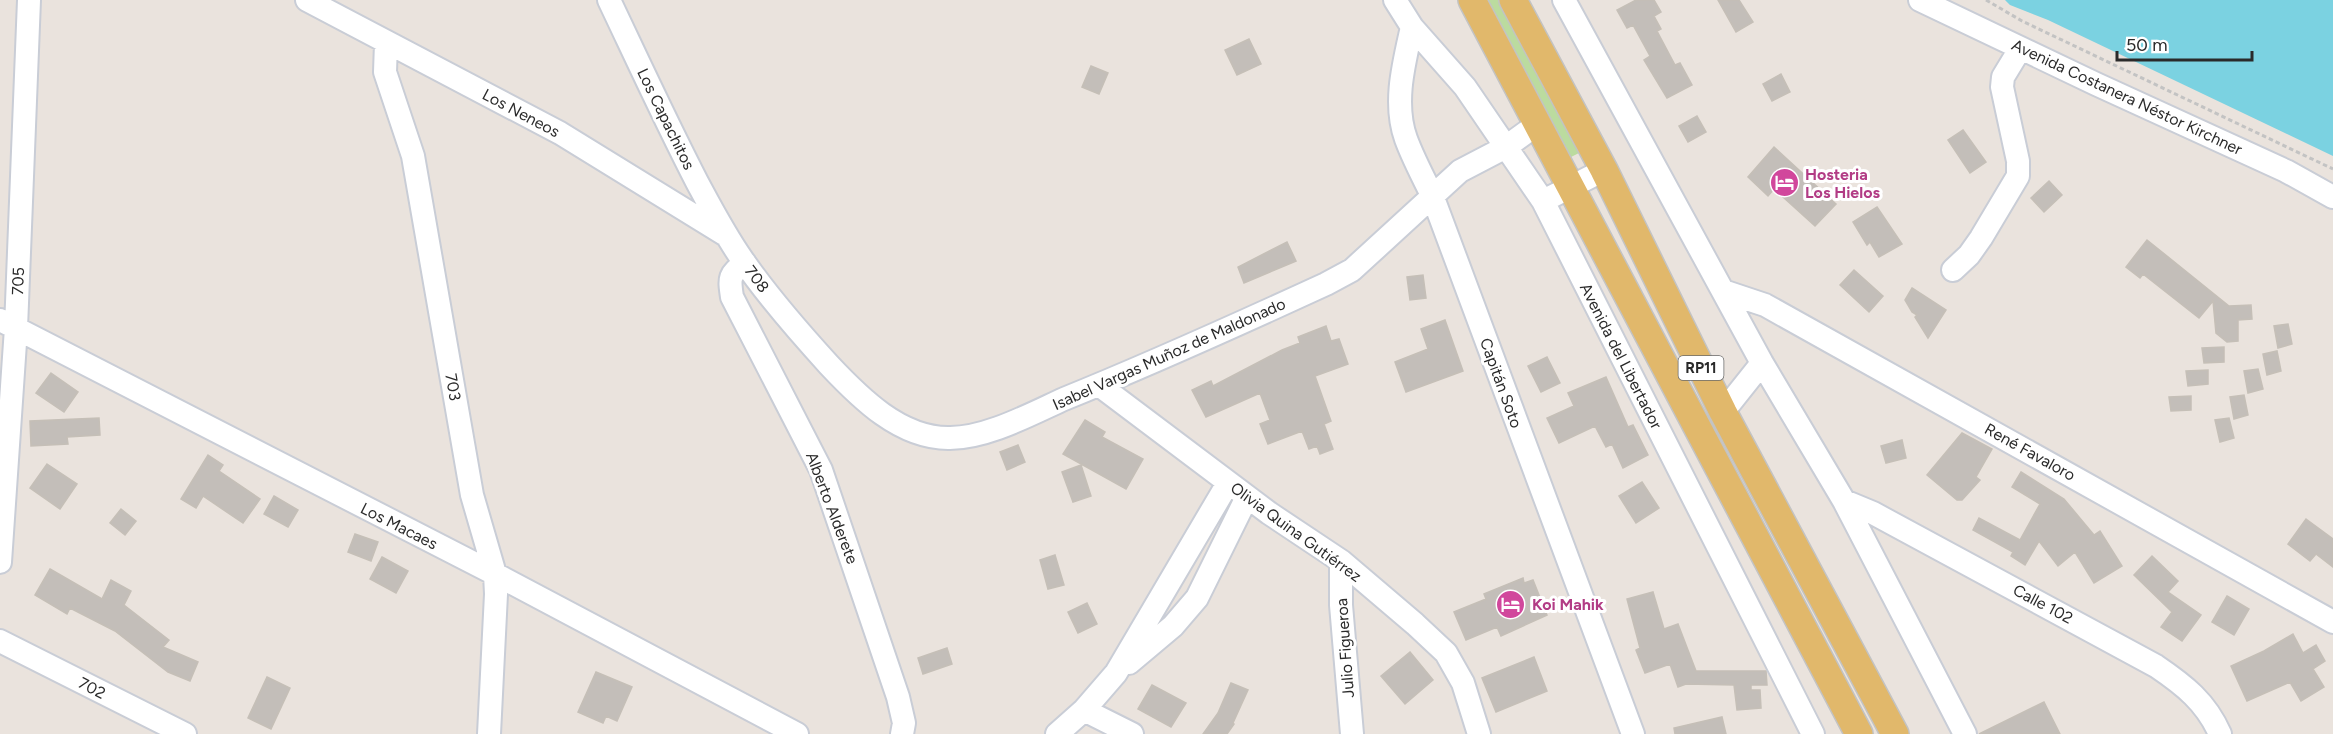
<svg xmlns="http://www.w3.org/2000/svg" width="2333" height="734" viewBox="0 0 2333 734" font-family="Figtree,sans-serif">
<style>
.green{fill:#bbdb9f}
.water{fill:#7bd2e1}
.building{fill:#c3beb9;stroke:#c5bfb7;stroke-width:1.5}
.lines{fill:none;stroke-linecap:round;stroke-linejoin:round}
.minor-casing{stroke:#c9cdd6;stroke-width:26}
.major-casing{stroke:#c3c3c3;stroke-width:30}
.path{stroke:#c3c3c3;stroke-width:3;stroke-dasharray:4.5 3;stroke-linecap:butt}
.minor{stroke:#fff;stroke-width:22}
.major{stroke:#e1b86b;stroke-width:27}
.labels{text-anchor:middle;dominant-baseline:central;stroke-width:6;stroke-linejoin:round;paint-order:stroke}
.shield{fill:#fff;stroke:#6a6a6a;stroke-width:1.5}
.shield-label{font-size:15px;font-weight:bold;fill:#2a2a2a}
.street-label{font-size:16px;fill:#2a2a2a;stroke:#fff}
.hotel-label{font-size:16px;font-weight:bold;fill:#b23c85;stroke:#fff;text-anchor:start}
</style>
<rect width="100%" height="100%" fill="#eae3dd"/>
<path class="green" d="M1484,0H1499L1581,152L1567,159Z"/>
<path class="water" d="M2005,0H2333V156L2048,20L2010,5Z"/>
<path class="building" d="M1636,0H1654L1661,12L1654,16L1661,29L1657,31L1675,65L1680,63L1692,85L1667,98L1644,60L1650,56L1633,25L1627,28L1617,10Z
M1718,0H1739L1753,22L1736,32Z
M1249,39L1261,64L1237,75L1225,50Z
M1091,66L1108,73L1099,94L1082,87Z
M1781,74L1790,92L1772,101L1763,84Z
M1697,116L1706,132L1688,142L1679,126Z
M1963,130L1986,162L1970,173L1948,140Z
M1774,147L1836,204L1815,226L1774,189L1768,196L1748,177Z
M2049,181L2062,195L2044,212L2031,198Z
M1877,207L1902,244L1879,257L1870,242L1867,245L1853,222Z
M2147,240L2229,306L2251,305L2252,319L2238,320V341L2227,342L2216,333L2213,301L2199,318L2143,274L2140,278L2126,267Z
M1287,242L1296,261L1244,283L1238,267Z
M1854,270L1883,296L1869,312L1840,285Z
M1423,275L1426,298L1410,300L1407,277Z
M1912,288L1946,310L1928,338L1915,317L1917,315L1912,312L1905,300Z
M1445,320L1463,371L1406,392L1395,362L1428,349L1421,329Z
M2288,324L2292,344L2278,348L2274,326Z
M1326,326L1331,341L1339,339L1348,364L1315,376L1331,421L1324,424L1333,449L1320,454L1317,446L1309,449L1302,431L1268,444L1260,424L1270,420L1260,393L1206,417L1192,390L1211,381L1213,386L1282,350L1300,343L1298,337Z
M2224,347V362L2204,363L2202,348Z
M2277,351L2281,371L2267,375L2263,354Z
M1547,357L1560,383L1541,392L1528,366Z
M2258,369L2263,389L2248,393L2244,371Z
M2208,370V384L2188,386L2186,371Z
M51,373L78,392L64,412L36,393Z
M1606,377L1628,427L1633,425L1648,455L1623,468L1612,444L1606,447L1595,426L1559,443L1547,418L1574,406L1568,393Z
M2244,395L2248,415L2234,419L2230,397Z
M2191,396V410L2171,411L2169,397Z
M99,418L100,435L67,437L68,444L31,446L30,421Z
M2229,418L2234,438L2220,442L2215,420Z
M1085,420L1105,432L1102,437L1143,459L1126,489L1063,454Z
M1962,433L1992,449L1976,477L1980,480L1962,500H1957L1927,475Z
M1902,440L1906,458L1886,463L1881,446Z
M1018,445L1025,462L1007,470L1000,452Z
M208,455L223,465L219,471L260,499L243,523L203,496L196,508L181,499Z
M47,464L77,484L60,509L30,488Z
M1081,465L1091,496L1073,502L1062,472Z
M2021,472L2064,499L2094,535L2100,531L2122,566L2094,583L2075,552L2058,566L2039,541L2025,565L2011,556L2013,552L1973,530L1979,518L2020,540L2040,504L2012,487Z
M1642,482L1659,508L1636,523L1619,496Z
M274,496L298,510L288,527L264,514Z
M121,509L136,521L125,535L110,523Z
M2306,519L2333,539V567L2316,554L2310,561L2288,544Z
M355,534L378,542L371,561L348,552Z
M1055,555L1064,585L1048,589L1040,560Z
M2152,556L2178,581L2168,592L2201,615L2182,641L2161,627L2172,612L2134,575Z
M382,557L408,571L396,593L370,579Z
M50,569L102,599L111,580L131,591L124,605L169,640L163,647L198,662L190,681L168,672L115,631L70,608L67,614L35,595Z
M1523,578L1524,583L1533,580L1547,615L1501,636L1497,627L1466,640L1454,612L1486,599L1484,594Z
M1653,592L1664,629L1678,624L1696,671H1766L1767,685H1751V690H1760L1761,708L1737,710L1734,685L1686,684L1678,687L1670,664L1645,673L1636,650L1640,648L1627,599Z
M2227,596L2249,609L2234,635L2212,622Z
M1087,603L1097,624L1078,633L1068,612Z
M2293,634L2303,653L2316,645L2325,661L2313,669L2324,687L2301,701L2290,682L2247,701L2231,666L2264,651Z
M947,648L952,664L923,674L918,658Z
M1410,652L1433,680L1405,704L1381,676Z
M1534,657L1547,691L1496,712L1482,678Z
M596,672L632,687L617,721L606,716L603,723L578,712Z
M267,677L290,688L271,729L248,718Z
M1231,683L1248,690L1233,723L1234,724L1227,734H1203L1218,713Z
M1152,685L1186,703L1171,727L1138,709Z
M2044,702L2060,734H1979Z
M1722,717L1726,734H1675L1674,728Z"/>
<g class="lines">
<defs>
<path id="minor" d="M307,0L560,133L724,234
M609,0C638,61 666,122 697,182C711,208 725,235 742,259C768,297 798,331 829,365C860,398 900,438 948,438C985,439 1031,414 1064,399C1153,363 1239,324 1326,284L1352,270L1460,171L1506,147L1539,123
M1395,0L1412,27L1465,87L1543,201L1813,734
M1564,0L1762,363L1844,501L1965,734
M1920,0L2096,84L2286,171L2333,197
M1412,27C1404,63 1393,103 1406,139C1413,158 1423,177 1432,195L1633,734
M386,43L385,72L413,156L472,495L495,574L496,594L489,734
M1543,201L1604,170
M745,263C729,275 729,277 732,297L821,470L898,697L904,723L902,734
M1953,270L1969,255L1981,238L2018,176V161L2002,87L2003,77L2020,49
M1723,291L1765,305L2333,622
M0,320L495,574L797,734
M1099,385L1269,513L1341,561L1415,624L1446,653L1463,683L1479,734
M1723,412L1762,363
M1844,501L1873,513L2156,666C2184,685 2206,702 2220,734
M1341,561V605L1352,734
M0,562L16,328L29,0
M0,641L185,734
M1129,663L1173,626L1197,598L1247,497
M1084,710L1132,734
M1057,734L1084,710L1116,673L1228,483"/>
<path id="major" d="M1472,0L1859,734
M1513,0L1604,170L1723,412L1895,734"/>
</defs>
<use href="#minor" class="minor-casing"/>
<use href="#major" class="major-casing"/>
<path class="path" d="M1986,0L2022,21L2333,169"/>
<use href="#minor" class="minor"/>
<use href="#major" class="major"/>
</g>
<defs>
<symbol id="hotel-disc" viewBox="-11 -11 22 22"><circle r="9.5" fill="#d1479c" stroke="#fff"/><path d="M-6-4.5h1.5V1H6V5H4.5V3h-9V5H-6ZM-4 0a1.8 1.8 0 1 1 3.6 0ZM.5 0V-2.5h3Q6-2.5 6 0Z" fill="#fff"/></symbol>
</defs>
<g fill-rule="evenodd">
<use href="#hotel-disc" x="1768" y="166" width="33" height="33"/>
<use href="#hotel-disc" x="1494" y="588" width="33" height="33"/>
</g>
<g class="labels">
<rect class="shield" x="1678.5" y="356" width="45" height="24" rx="4.5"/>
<g class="shield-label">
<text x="1701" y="368">RP11</text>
</g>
<g class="street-label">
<text transform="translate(2127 97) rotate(25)">Avenida Costanera Néstor Kirchner</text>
<text transform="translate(521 113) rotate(28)">Los Neneos</text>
<text transform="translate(666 119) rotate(64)">Los Capachitos</text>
<text transform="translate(757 279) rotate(53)">708</text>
<text transform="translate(18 281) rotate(-88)">705</text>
<text transform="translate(1169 354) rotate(-24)">Isabel Vargas Muñoz de Maldonado</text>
<text transform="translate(1621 356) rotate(63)">Avenida del Libertador</text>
<text transform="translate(1501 383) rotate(70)">Capitán Soto</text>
<text transform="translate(453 387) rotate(80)">703</text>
<text transform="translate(2030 452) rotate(29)">René Favaloro</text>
<text transform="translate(832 508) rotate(69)">Alberto Alderete</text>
<text transform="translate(399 526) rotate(27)">Los Macaes</text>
<text transform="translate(1296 532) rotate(36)">Olivia Quina Gutiérrez</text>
<text transform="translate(2043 604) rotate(28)">Calle 102</text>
<text transform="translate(1345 648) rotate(-94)">Julio Figueroa</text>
<text transform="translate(92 688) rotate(27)">702</text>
</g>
<g class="hotel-label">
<text x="1805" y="174">Hosteria<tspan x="1805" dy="18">Los Hielos</tspan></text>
<text x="1532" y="604">Koi Mahik</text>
</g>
</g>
<path d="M2117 51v9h135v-9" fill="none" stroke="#2a2a2a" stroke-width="3"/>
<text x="2126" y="51" font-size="18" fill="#2a2a2a" stroke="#ffffff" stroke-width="4.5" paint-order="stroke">50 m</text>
</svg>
